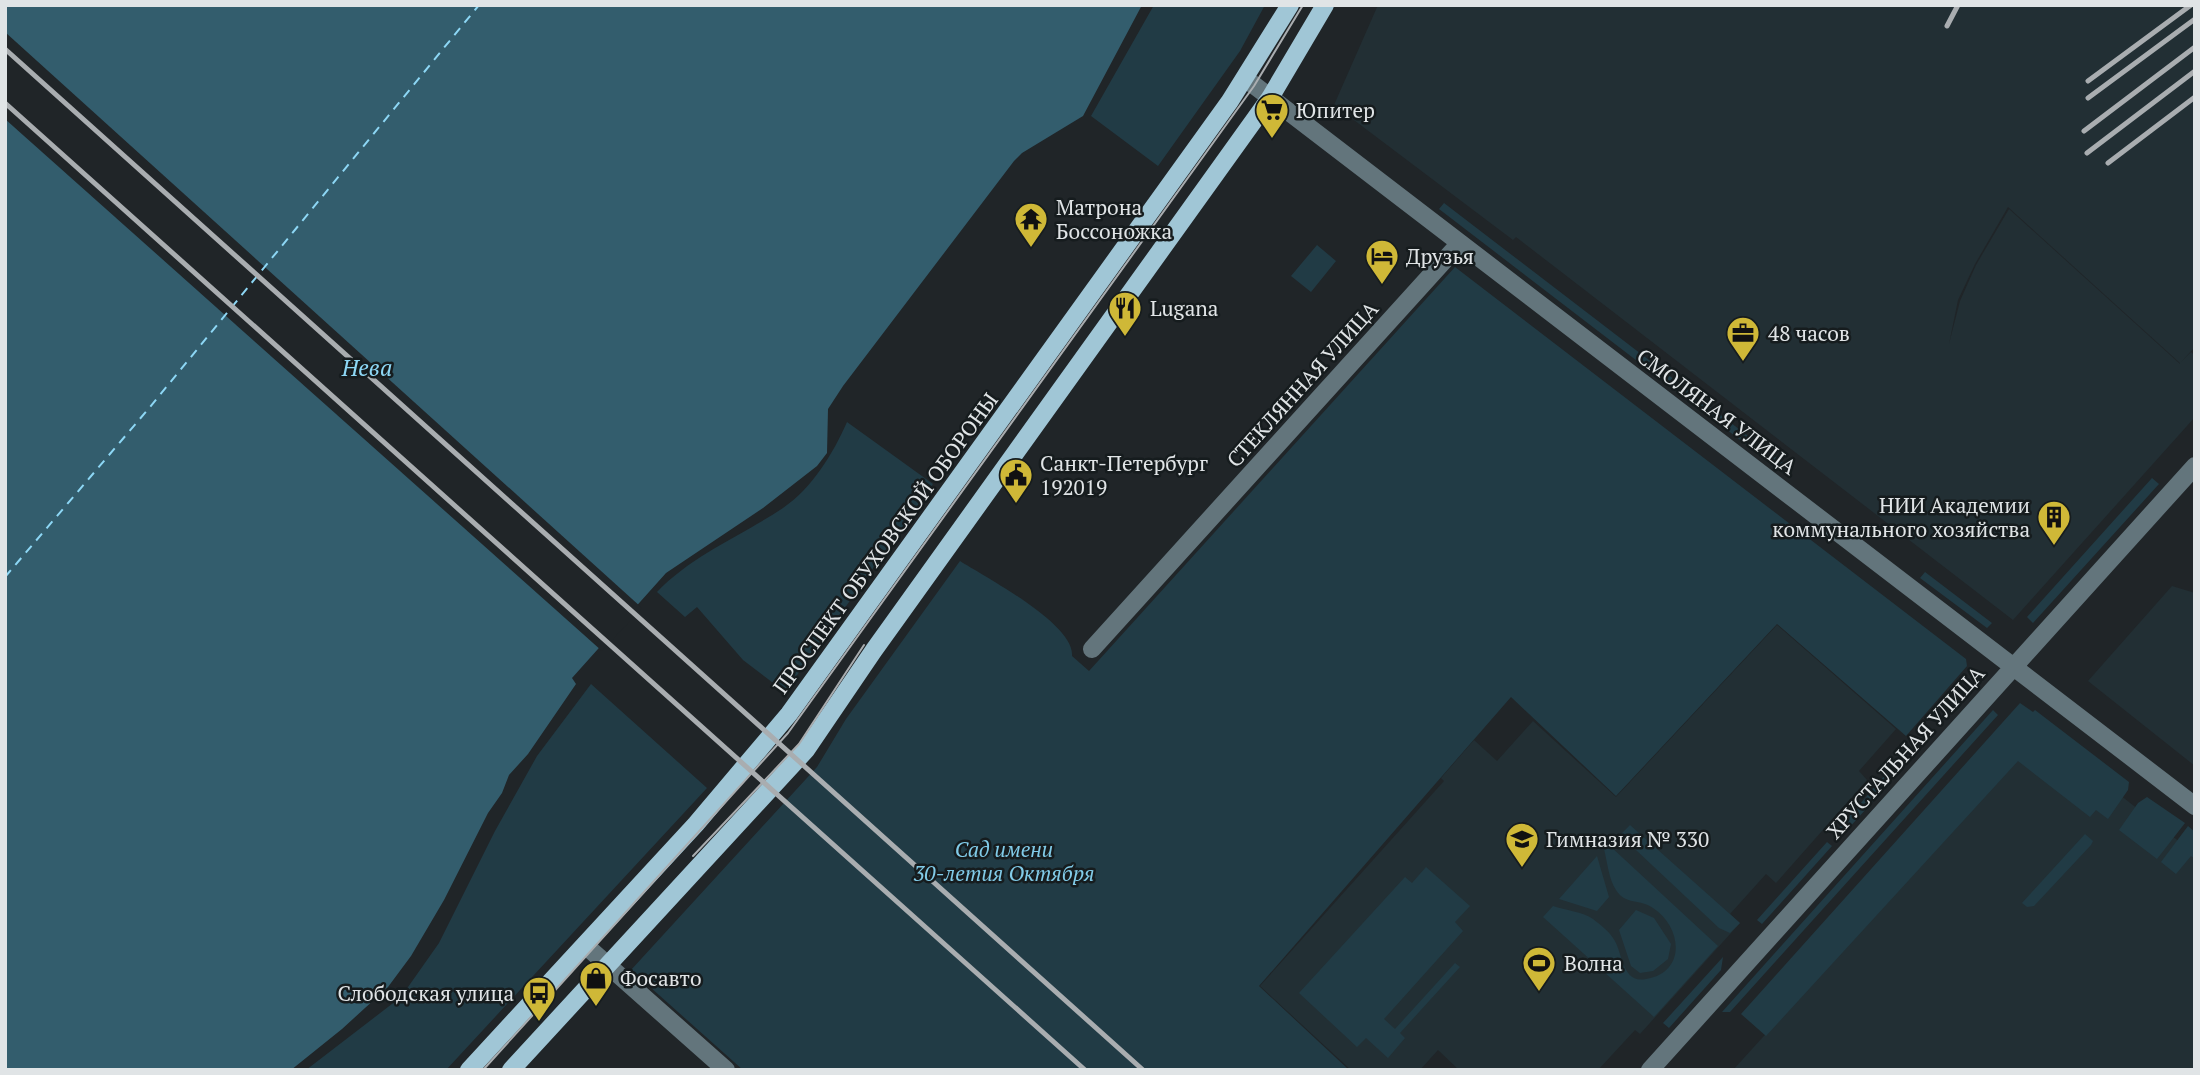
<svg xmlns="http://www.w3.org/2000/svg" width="2200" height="1075" viewBox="0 0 2200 1075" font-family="'PT Serif',serif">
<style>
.built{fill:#222f34;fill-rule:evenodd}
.green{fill:#213b45}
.water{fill:#335d6d}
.pier{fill:#202528}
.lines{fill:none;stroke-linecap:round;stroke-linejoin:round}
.ferry{stroke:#8dd7f5;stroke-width:2;stroke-dasharray:9 7;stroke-linecap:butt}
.minor{stroke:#63757c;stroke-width:18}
.major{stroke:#a0c6d6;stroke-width:18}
.tram{stroke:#a9adb0;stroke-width:2}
.rail{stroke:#a9adb0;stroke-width:5}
.labels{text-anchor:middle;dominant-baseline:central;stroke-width:5;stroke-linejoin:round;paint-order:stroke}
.poi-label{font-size:21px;fill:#e0e4e6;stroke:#161c1e;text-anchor:start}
.street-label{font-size:21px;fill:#e0e4e6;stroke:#161c1e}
.park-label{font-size:21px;font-style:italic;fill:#81cbe8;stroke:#161c1e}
.water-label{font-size:23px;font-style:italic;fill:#8dd7f5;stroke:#161c1e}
</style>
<rect width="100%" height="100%" fill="#202528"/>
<path class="built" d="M1378,5H2195V347L2181,362L2191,352L2195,356V417L2013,620L1516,237L1513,240L1334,105ZM2008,207L2180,363V364L2009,209L1976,265L1960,301L1949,344L1958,300L1975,264Z
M2172,586L2195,593V766L2088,681Z
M1777,625L1896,729L1859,771L1867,780L1776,883L1766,874L1730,914L1740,923L1640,1034L1635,1030L1598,1070H1459L1438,1050L1420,1070H1351L1260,986L1444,781L1441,778L1474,740L1497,761L1533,721L1616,797Z
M2040,732L2195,854V1070H1733Z"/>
<path class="green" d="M1154,5H1265L1240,51L1158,166L1091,116Z
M1444,203L1791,469L1786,475L1439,209Z
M1317,245L1336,261L1311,292L1291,276Z
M1455,267L1966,659L1967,666L1906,736L1777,624L1616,796L1511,697L1259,986L1349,1070H743L631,970L817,767L846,719L960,561C985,577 1075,624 1072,656L1089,671Z
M847,422L933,484L785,692L743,660L697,607L685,617L657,592C692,555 741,536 783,508C812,488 833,454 847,422Z
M2152,478L2159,484L2033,623L2027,617Z
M1925,572L1992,623L1987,628L1920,578Z
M591,684L707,788L446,1070H306L401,997L439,943L495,831L537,756Z
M2020,703L2033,712L2035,710L2129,782L2128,790L2108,819L2096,810L2090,817L2018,761L1766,1036L1741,1014Z
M1993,710L1998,715L1730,1012H1722Z
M1886,774L1876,798L1838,840L1833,835Z
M2147,797L2185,823L2157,859L2119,830L2138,803Z
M1630,825L1740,923L1730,933L1719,928L1620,835Z
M2188,826L2195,832V859L2191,856L2176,874L2161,862Z
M2085,834L2093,841L2091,845L2034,906L2027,907L2022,903Z
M1827,842L1832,846L1762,924L1757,920Z
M1610,846L1718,946L1654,1017L1543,917L1553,906C1565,910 1583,912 1593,919C1599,924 1609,931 1613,938C1623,951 1621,984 1646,979C1687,972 1682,927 1653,908C1641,899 1625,905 1616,890C1609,880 1607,861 1604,849Z
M1597,856L1609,897L1597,911L1559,899Z
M1426,867L1470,906L1455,922L1463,931L1384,1019L1395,1029L1455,963L1460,967L1400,1033L1405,1038L1388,1058L1366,1038L1357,1047L1299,993L1405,877L1412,883Z
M1636,910L1654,918L1671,944L1668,959L1653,971L1640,973L1631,966L1619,930Z
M1723,957L1721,970L1669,1028L1663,1023Z"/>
<path class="water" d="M5,5H1142L1083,116L1022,153L1014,161L843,386L828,409L827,453L817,466L763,508L666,573L572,678L576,684L528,754L509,775L502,793L488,813L444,900L411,956L388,987L342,1029L291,1070H5Z"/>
<path class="pier" d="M5,32L642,608L602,651L5,119Z"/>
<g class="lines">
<path class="ferry" d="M5,577L150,407L479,5"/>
<path class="minor" d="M1246,79L2195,806
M1092,649L1460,243
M585,945L726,1070
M1650,1070L2195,466"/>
<path class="major" d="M469,1070L696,824L789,714L1230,101L1290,5
M511,1070L806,750L874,650L1270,98L1325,5"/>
<path class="tram" d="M693,856L799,744L864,645
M483,1070L788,733L1254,86L1303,5"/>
<path class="rail" d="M1947,26L1958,5
M5,49L1143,1070
M2088,81L2191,5
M2088,98L2195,19
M5,103L1085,1070
M2084,131L2195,47
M2087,153L2195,71
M2108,163L2195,97"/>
</g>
<defs>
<symbol id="supermarket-pin" viewBox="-11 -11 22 30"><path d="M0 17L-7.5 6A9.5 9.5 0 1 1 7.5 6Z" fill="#cfb837" stroke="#161c1e"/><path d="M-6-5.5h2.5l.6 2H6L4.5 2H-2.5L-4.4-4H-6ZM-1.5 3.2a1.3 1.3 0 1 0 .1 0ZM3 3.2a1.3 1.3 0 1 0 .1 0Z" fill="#111"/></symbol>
<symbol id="temple-pin" viewBox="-11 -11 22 30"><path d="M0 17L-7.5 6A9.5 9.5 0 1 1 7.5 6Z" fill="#cfb837" stroke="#161c1e"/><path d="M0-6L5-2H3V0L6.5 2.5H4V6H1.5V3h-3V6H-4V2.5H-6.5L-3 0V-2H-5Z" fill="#111"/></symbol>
<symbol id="hotel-pin" viewBox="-11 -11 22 30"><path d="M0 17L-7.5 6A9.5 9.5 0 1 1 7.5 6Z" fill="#cfb837" stroke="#161c1e"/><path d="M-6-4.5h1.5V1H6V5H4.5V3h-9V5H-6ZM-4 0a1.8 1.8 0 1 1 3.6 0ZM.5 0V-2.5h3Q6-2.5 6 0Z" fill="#111"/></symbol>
<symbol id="restaurant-pin" viewBox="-11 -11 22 30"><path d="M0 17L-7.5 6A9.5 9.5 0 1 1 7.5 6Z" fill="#cfb837" stroke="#161c1e"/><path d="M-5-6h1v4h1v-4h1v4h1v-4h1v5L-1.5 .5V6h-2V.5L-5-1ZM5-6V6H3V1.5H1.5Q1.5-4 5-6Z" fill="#111"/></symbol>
<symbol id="office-pin" viewBox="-11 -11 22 30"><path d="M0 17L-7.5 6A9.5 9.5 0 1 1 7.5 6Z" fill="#cfb837" stroke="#161c1e"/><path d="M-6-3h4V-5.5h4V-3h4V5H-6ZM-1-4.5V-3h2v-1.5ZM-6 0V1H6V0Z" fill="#111"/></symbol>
<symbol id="civic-pin" viewBox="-11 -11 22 30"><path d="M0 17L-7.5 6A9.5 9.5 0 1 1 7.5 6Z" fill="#cfb837" stroke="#161c1e"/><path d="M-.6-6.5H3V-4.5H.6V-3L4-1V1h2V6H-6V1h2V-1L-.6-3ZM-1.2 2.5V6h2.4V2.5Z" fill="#111"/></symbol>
<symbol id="building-pin" viewBox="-11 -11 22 30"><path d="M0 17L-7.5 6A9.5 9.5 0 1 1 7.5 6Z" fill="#cfb837" stroke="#161c1e"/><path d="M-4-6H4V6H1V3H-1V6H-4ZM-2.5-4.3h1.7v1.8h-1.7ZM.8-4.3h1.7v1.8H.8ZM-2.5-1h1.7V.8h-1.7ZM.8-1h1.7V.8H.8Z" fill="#111"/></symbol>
<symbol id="school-pin" viewBox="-11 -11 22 30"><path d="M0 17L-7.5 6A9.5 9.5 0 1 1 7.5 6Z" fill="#cfb837" stroke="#161c1e"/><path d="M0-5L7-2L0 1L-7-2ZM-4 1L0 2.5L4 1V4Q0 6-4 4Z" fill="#111"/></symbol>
<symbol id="stadium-pin" viewBox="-11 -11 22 30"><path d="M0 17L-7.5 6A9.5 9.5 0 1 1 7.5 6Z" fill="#cfb837" stroke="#161c1e"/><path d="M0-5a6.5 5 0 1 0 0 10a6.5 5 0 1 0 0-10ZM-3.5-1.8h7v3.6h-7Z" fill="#111"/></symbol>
<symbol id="shop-pin" viewBox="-11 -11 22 30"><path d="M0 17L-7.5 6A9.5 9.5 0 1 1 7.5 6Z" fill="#cfb837" stroke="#161c1e"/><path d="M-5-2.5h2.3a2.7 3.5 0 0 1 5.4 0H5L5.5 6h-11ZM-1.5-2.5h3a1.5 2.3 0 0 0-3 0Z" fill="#111"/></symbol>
<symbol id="bus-pin" viewBox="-11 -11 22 30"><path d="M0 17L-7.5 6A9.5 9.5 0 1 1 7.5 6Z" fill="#cfb837" stroke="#161c1e"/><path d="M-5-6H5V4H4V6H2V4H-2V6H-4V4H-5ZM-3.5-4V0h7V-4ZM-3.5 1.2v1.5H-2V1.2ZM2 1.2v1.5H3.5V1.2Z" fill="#111"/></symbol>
</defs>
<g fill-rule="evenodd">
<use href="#supermarket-pin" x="1253" y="91" width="38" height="52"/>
<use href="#temple-pin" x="1012" y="200" width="38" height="52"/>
<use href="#hotel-pin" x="1363" y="237" width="38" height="52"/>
<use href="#restaurant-pin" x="1106" y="289" width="38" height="52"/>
<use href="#office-pin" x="1724" y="314" width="38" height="52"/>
<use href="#civic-pin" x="997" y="456" width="38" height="52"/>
<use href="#building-pin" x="2035" y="498" width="38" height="52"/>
<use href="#school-pin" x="1503" y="820" width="38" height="52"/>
<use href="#stadium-pin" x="1520" y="944" width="38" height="52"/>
<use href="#shop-pin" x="577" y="959" width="38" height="52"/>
<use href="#bus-pin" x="520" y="974" width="38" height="52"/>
</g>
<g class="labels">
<g class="poi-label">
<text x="1296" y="110">Юпитер</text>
<text x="1056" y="207">Матрона<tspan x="1056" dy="24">Боссоножка</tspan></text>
<text x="1406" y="256">Друзья</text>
<text x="1150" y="308">Lugana</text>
<text x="1768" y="333">48 часов</text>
<text x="1040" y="463">Санкт-Петербург<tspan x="1040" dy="24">192019</tspan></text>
<text x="2030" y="505" text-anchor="end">НИИ Академии<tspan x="2030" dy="24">коммунального хозяйства</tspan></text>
<text x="1546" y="839">Гимназия № 330</text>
<text x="1564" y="963">Волна</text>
<text x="620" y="978">Фосавто</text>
<text x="514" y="993" text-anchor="end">Слободская улица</text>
</g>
<g class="street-label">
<text transform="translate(1302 384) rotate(-48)">СТЕКЛЯННАЯ УЛИЦА</text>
<text transform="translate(1717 411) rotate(37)">СМОЛЯНАЯ УЛИЦА</text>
<text transform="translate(885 543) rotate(-54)">ПРОСПЕКТ ОБУХОВСКОЙ ОБОРОНЫ</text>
<text transform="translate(1905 752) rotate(-48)">ХРУСТАЛЬНАЯ УЛИЦА</text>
</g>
<g class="park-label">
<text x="1004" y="849">Сад имени<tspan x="1004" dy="24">30-летия Октября</tspan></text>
</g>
<g class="water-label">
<text x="367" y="367">Нева</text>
</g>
</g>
<rect width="2200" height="1075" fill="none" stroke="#e0e4e6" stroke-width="14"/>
</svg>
